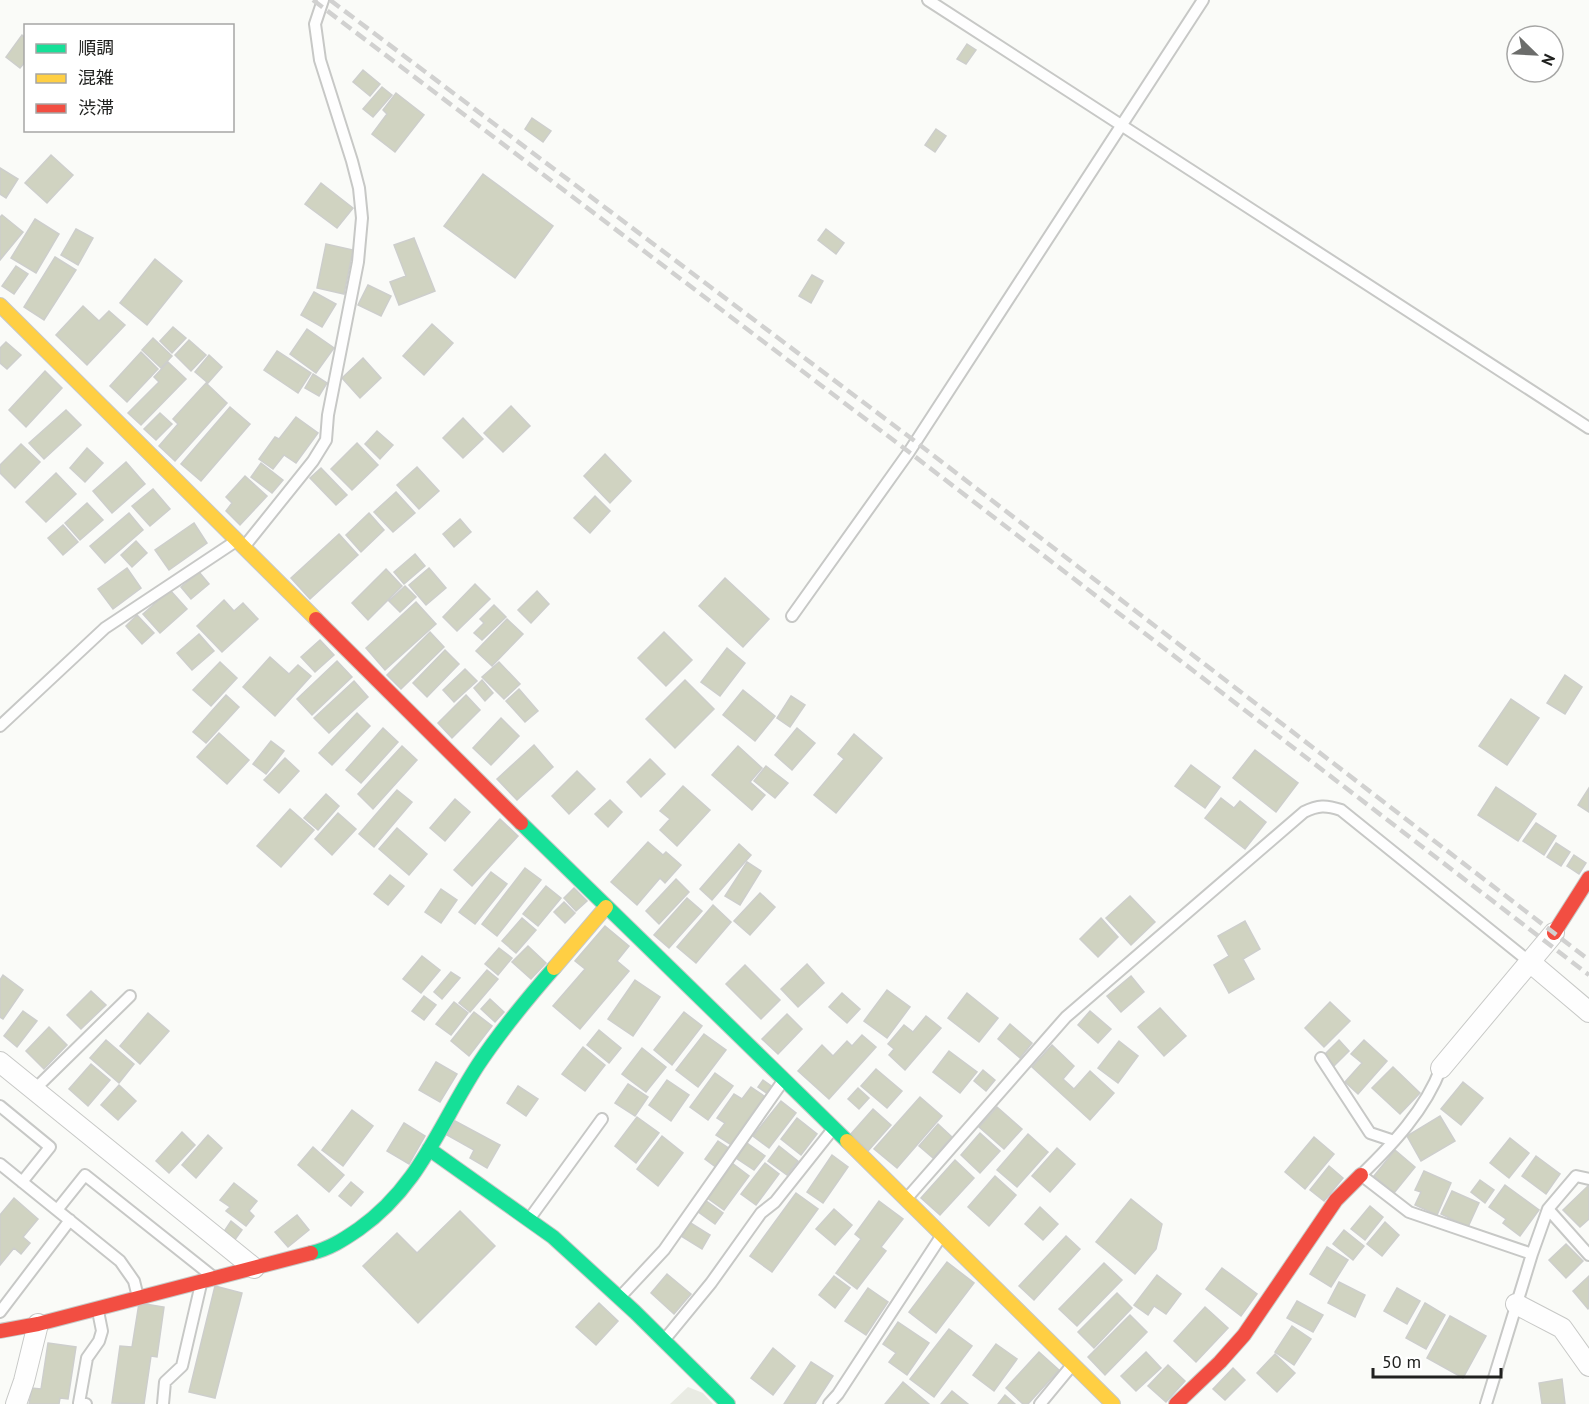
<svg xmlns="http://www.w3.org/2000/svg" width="1589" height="1404" viewBox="0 0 1589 1404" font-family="'PT Sans','Noto Sans JP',sans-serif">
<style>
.built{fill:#e9ebe3}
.building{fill:#d0d3c1;stroke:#cdcecc;stroke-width:1.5}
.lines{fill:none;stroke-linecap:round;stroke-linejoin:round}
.lane-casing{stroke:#c7c8c6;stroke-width:14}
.street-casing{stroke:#c7c8c6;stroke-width:22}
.fast-casing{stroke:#c7c8c6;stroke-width:16}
.slow-casing{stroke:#c7c8c6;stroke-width:16}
.jam-casing{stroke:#c7c8c6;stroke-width:16}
.lane{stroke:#fefefe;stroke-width:10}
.street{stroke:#fefefe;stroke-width:20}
.fast{stroke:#16e098;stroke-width:14}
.slow{stroke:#ffcf43;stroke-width:14}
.jam{stroke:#f24e42;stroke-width:14}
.rail{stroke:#d1d1d0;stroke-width:4.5;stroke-dasharray:12 6;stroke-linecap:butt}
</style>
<rect width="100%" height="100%" fill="#fafbf8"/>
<path class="built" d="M688,1387L703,1393L713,1404H670Z"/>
<path class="building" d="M22,35L26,38V61L20,68L6,57Z
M967,44L976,50L966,64L957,59Z
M363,70L380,84L370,96L353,82Z
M382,87L392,95L373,117L363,109Z
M396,93L424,115L395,152L372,134L387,114L383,110Z
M532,118L551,131L543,142L525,129Z
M936,129L946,136L935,152L925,145Z
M51,155L73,175L47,203L25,183Z
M0,168L18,179L6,198L0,194Z
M483,174L553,226L515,278L444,226Z
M321,183L353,208L337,228L305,204Z
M2,215L23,232L0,260V217Z
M35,219L59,234L36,273L11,258Z
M76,229L93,238L78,265L61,255Z
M826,229L844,243L836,254L818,240Z
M414,238L435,291L399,305L390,282L406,276L394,245Z
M326,244L353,250L344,294L317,288Z
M55,257L76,270L44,320L24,307Z
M155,259L182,281L147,325L120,303Z
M16,266L28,274L14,294L2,286Z
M812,275L823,281L811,303L799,296Z
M368,285L391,296L381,316L358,305Z
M314,292L336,304L322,327L301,315Z
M83,306L99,321L109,311L125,325L87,365L56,335Z
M432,324L453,343L424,375L403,356Z
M173,327L186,338L172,353L160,341Z
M307,329L334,348L316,373L290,354Z
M153,338L172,356L161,368L142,350Z
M189,340L206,355L191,371L175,355Z
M6,342L21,355L7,369L0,363V348Z
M277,351L311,373L298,393L264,370Z
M141,352L158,369L127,402L110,386Z
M209,355L222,367L208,383L195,372Z
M363,358L381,378L360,398L342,378Z
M168,362L186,379L141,425L128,413L159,382L154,377Z
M45,371L62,388L26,427L9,410Z
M313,374L327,383L319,396L305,388Z
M206,383L227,403L175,461L159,446L178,424L173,419Z
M511,406L530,426L503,452L484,433Z
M230,407L250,424L201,481L181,464Z
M66,410L81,425L44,459L29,443Z
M160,413L172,424L156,440L144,429Z
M296,417L318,433L296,463L284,455L273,469L259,459L275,437L279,439Z
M463,418L483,439L463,458L443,438Z
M377,431L393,445L380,459L365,444Z
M357,443L378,465L352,490L331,469Z
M21,444L40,462L15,488L0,473V465Z
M87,448L103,463L85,482L70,468Z
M605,454L631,481L610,503L584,476Z
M126,462L145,484L112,513L93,491Z
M261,463L283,480L272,493L251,477Z
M417,467L439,491L419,509L397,485Z
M321,468L347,495L336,505L310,478Z
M56,473L76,494L46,522L26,502Z
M245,476L267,496L240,525L226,511L232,503L226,497Z
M153,489L170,509L150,526L132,506Z
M396,492L415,513L393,532L374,512Z
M595,496L610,511L590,533L574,518Z
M87,503L103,520L80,540L65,523Z
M129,513L143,530L105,563L90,546Z
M369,513L384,530L361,552L346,535Z
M460,519L471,532L454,547L443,534Z
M194,523L207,543L169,570L155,550Z
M63,525L78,542L63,555L48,538Z
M339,534L358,555L310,599L291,578Z
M136,541L147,553L132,567L121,555Z
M415,554L425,566L404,584L394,572Z
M127,568L141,588L113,609L98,589Z
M429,568L446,588L426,605L409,585Z
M386,569L402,586L368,620L352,603Z
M199,572L209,584L191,599L181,587Z
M725,578L769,619L743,647L699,606Z
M475,584L490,599L457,631L443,617Z
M405,586L416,597L400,612L389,601Z
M170,590L187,609L160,633L143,614Z
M537,591L549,604L531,623L518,610Z
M224,600L234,611L243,603L258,619L222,652L197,626Z
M416,602L436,624L385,670L366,648Z
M494,605L506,617L482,640L474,633L484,623L480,619Z
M137,615L154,633L142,644L126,626Z
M507,619L523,634L492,666L476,651Z
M430,632L444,647L401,689L387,675Z
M664,632L692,660L666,686L638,658Z
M199,634L214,651L192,670L177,653Z
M320,640L334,655L315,672L301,657Z
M727,648L745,663L720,696L701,682Z
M445,650L459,664L427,697L413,683Z
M270,657L289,674L298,665L311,676L275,716L243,687Z
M337,661L352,677L312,715L297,699Z
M220,662L237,678L211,706L193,690Z
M499,662L520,684L504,699L482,677Z
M465,669L477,681L454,702L443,690Z
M1565,675L1582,687L1565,714L1547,703Z
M482,680L493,693L485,701L474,688Z
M685,680L714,709L675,748L646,719Z
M354,681L368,697L329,733L314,718Z
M519,689L538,711L525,722L506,701Z
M743,690L775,716L755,741L723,715Z
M226,695L239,707L206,743L193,732Z
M466,695L480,710L452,738L438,723Z
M791,696L805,705L790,727L777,718Z
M1511,699L1539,718L1507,765L1479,746Z
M357,713L370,726L332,765L319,753Z
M501,718L519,736L491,765L473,748Z
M383,728L398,742L361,783L346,770Z
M797,728L815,743L792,770L775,755Z
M219,733L249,760L227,784L197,757Z
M854,734L882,758L836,813L814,795L844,759L838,754Z
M271,741L284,751L266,774L253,764Z
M534,745L553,767L517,800L497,779Z
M402,746L417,760L373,809L358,794Z
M738,746L762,768L750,782L765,795L752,810L712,775Z
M1255,750L1298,783L1276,812L1233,778Z
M285,758L299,771L279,793L264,780Z
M650,759L665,774L641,797L627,782Z
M1191,765L1220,787L1205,808L1175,786Z
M766,766L788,783L775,798L754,781Z
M577,771L595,789L569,814L552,796Z
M683,786L710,810L677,846L660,830L670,819L660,811Z
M1496,787L1536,814L1518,841L1478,815Z
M1589,788V812L1578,805Z
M397,790L412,802L374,847L359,834Z
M326,794L339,806L318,830L304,818Z
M1221,798L1234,808L1240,801L1266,822L1245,849L1205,818Z
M455,799L470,812L445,841L430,828Z
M610,800L622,812L608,827L595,814Z
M290,809L314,830L281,867L257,846Z
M338,813L356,829L332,855L315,839Z
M500,819L518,836L472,886L454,870Z
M1536,823L1556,836L1544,855L1523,841Z
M397,828L427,854L409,875L379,849Z
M648,842L663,855L666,852L681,865L665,883L660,878L637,905L611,882Z
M1556,843L1570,852L1561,866L1547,857Z
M739,844L751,855L712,900L700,889Z
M1574,855L1586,863L1579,874L1567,866Z
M747,862L761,871L740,905L725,896Z
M525,868L541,880L497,936L482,924Z
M491,872L507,884L475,924L459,912Z
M390,875L404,886L388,905L374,894Z
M676,879L689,892L659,924L646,911Z
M546,886L561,898L538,926L523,914Z
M574,888L587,901L576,911L564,898Z
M441,889L457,900L441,923L425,912Z
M760,893L775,907L750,935L734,921Z
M1130,896L1155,922L1131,945L1106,918Z
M687,898L702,911L669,948L654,935Z
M564,902L575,913L565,923L554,912Z
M713,905L731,922L696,963L677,947Z
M522,918L536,930L516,953L502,941Z
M1101,918L1118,937L1098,957L1080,939Z
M1245,921L1260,949L1243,959L1254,979L1229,993L1214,965L1229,956L1218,936Z
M605,926L629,946L617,961L629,971L580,1029L553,1006L585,969L575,961Z
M528,946L546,963L531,979L512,962Z
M499,948L512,958L498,975L485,964Z
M422,956L440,970L421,993L403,979Z
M807,964L824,983L798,1007L781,989Z
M745,965L780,1000L761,1019L726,984Z
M487,970L498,979L470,1012L459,1003Z
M451,972L460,978L442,999L434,992Z
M3,975L23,990L3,1019L0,1017V980Z
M1131,976L1144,992L1121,1012L1107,996Z
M635,980L660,997L633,1036L608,1019Z
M887,990L910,1007L887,1038L864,1021Z
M91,991L106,1005L81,1029L67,1015Z
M842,993L860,1009L847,1023L829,1007Z
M967,993L998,1018L979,1042L948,1018Z
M424,996L436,1005L424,1020L412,1011Z
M490,999L504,1012L495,1022L481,1009Z
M454,1002L468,1013L451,1035L436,1024Z
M1330,1002L1350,1021L1324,1047L1305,1028Z
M1160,1008L1186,1036L1164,1056L1138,1027Z
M23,1011L37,1021L17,1047L4,1036Z
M1090,1011L1111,1029L1098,1043L1078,1025Z
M474,1012L492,1026L469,1056L451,1041Z
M684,1012L702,1026L672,1065L654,1050Z
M148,1013L169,1031L140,1064L120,1046Z
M787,1014L802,1029L778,1054L762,1039Z
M926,1016L941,1028L905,1070L889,1055L894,1049L888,1044L904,1025L913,1032Z
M1010,1024L1032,1043L1020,1058L998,1039Z
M49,1027L67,1045L44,1069L26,1051Z
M599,1030L621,1048L609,1063L587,1045Z
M704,1034L726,1050L698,1087L676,1070Z
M862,1035L876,1047L829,1099L798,1071L822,1045L833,1056L847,1041L852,1046Z
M106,1040L134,1064L119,1083L90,1058Z
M1339,1040L1349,1051L1334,1066L1324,1055Z
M1364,1040L1387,1061L1358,1094L1345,1082L1362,1063L1351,1054Z
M1119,1041L1138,1056L1118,1083L1098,1068Z
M1052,1045L1074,1066L1063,1079L1074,1089L1090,1071L1114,1093L1090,1120L1032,1067Z
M583,1047L605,1065L585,1091L562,1074Z
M642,1048L666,1067L646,1092L622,1074Z
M949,1051L977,1072L960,1093L933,1072Z
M436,1062L457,1074L440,1102L419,1090Z
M91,1064L110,1080L88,1106L69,1089Z
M1393,1067L1420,1093L1400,1114L1372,1088Z
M876,1069L902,1091L887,1108L861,1086Z
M983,1070L995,1080L986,1091L974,1081Z
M715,1073L733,1086L708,1120L690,1107Z
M667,1080L689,1095L671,1121L649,1105Z
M763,1080L774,1088L769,1095L758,1087Z
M1463,1082L1483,1098L1461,1125L1441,1109Z
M628,1084L648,1097L635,1116L615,1103Z
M119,1085L136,1101L118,1120L101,1105Z
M518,1086L538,1099L526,1116L507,1103Z
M751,1087L767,1098L733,1146L716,1135L725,1123L717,1118L734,1094L742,1099Z
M858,1088L869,1098L859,1109L848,1099Z
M920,1097L942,1116L897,1168L874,1149Z
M781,1101L796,1113L769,1148L753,1136Z
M997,1107L1022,1129L1004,1149L979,1127Z
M873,1109L891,1125L868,1151L850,1135Z
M352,1110L373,1126L343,1166L322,1150Z
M1440,1116L1455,1141L1421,1161L1407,1136Z
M637,1117L659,1133L636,1163L615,1146Z
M797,1118L817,1134L801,1155L781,1139Z
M455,1121L500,1145L487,1168L470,1158L474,1150L447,1135Z
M404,1123L425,1136L409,1164L387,1151Z
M938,1124L952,1137L933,1158L919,1146Z
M182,1132L195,1145L169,1173L156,1161Z
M980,1133L1000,1151L980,1173L961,1155Z
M1028,1134L1048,1152L1017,1187L997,1170Z
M208,1135L222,1148L196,1178L182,1165Z
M662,1136L683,1153L658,1186L637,1169Z
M1314,1137L1334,1154L1305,1189L1285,1172Z
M1510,1138L1529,1153L1509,1178L1490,1163Z
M718,1141L730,1149L717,1168L705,1159Z
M747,1143L765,1156L754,1170L736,1158Z
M779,1146L798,1161L787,1175L768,1161Z
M313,1147L344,1175L329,1192L298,1165Z
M1057,1148L1075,1164L1050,1192L1032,1176Z
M1395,1150L1415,1167L1394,1193L1374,1176Z
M832,1155L848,1167L823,1203L807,1192Z
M1536,1156L1560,1174L1546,1194L1522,1176Z
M955,1160L974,1178L940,1215L921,1198Z
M732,1163L749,1176L724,1210L706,1197Z
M765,1163L779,1174L756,1205L741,1194Z
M1329,1166L1343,1178L1324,1201L1310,1190Z
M1424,1171L1451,1183L1437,1215L1415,1205L1421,1192L1415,1190Z
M995,1176L1016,1195L989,1226L968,1207Z
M1480,1180L1494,1190L1485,1203L1471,1192Z
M351,1182L363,1192L351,1206L339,1196Z
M234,1183L257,1201L249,1211L254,1216L246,1226L226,1211L230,1207L220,1200Z
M1505,1185L1539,1210L1520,1236L1503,1223L1506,1219L1489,1207Z
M1589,1185V1219L1580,1227L1563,1210Z
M1452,1191L1479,1203L1468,1227L1441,1214Z
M796,1193L818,1209L772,1272L750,1256Z
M14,1198L38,1219L23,1237L30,1243L21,1254L14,1248L0,1265V1215Z
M1131,1199L1162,1224L1156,1249L1135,1274L1096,1242Z
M705,1200L723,1213L715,1224L697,1211Z
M879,1201L903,1219L881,1247L886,1251L857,1289L836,1273L861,1239L855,1234Z
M1370,1206L1383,1217L1365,1240L1351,1229Z
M1040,1207L1058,1224L1043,1240L1025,1224Z
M834,1209L852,1225L835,1245L816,1229Z
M460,1211L495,1246L418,1323L363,1266L397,1233L417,1253Z
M297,1215L309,1230L288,1247L275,1232Z
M231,1221L242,1230L234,1241L223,1233Z
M689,1222L710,1235L702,1249L681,1236Z
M1385,1222L1399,1235L1382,1256L1367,1244Z
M1344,1230L1364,1246L1353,1260L1333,1244Z
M1066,1236L1080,1249L1034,1300L1019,1286Z
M1566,1244L1583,1261L1566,1278L1549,1260Z
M1327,1247L1348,1260L1331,1287L1310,1274Z
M947,1262L974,1283L936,1333L909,1312Z
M1104,1263L1122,1280L1077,1326L1059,1309Z
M1222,1268L1257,1294L1241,1316L1206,1289Z
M667,1274L691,1294L674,1314L651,1293Z
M1157,1275L1181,1294L1166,1314L1154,1306L1148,1315L1134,1305Z
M834,1276L850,1288L835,1308L819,1295Z
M1589,1276V1308L1588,1309L1573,1291Z
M1339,1282L1365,1295L1355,1317L1328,1303Z
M215,1286L242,1293L215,1398L189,1392Z
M868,1288L888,1302L866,1335L845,1321Z
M1397,1288L1420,1301L1407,1324L1384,1311Z
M1117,1293L1132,1308L1094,1348L1078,1332Z
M1297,1301L1323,1315L1313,1332L1287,1318Z
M139,1303L164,1307L157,1357L151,1356L144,1404L112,1403L120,1346L132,1347Z
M599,1303L618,1321L596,1345L576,1327Z
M1425,1303L1445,1315L1426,1349L1406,1338Z
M1205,1307L1228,1328L1196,1362L1174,1341Z
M1130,1315L1147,1332L1105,1375L1088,1357Z
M1450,1316L1486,1336L1463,1378L1427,1358Z
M898,1322L929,1343L907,1375L889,1362L896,1353L883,1344Z
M1292,1326L1311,1339L1294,1365L1275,1352Z
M949,1329L972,1346L934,1397L910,1379Z
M48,1343L76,1347L68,1399L60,1398L59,1404H29L32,1388L41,1389Z
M996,1344L1017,1359L994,1391L973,1375Z
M773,1348L795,1366L773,1395L751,1378Z
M1039,1352L1059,1370L1028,1404H1023L1006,1388Z
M1146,1352L1161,1368L1136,1391L1121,1376Z
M1275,1354L1295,1373L1277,1392L1257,1373Z
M811,1362L833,1376L815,1404H784Z
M1168,1365L1185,1381L1166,1402L1148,1386Z
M1233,1368L1245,1380L1225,1400L1213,1389Z
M1562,1379L1565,1404H1542L1539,1383Z
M903,1382L929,1404H885Z
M952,1391L968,1404H941Z
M1005,1395L1015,1404H998Z"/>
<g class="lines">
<defs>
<path id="lane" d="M928,0L1589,428
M244,547L313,461L326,440L328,415L358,262L362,218L359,188L352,161L320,60L315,24L323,0
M792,616L909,452L1203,0
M0,726L105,628L236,541
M1321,1058L1370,1133L1394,1141
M1441,1068C1425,1110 1393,1144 1361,1175L1409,1212L1532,1254L1548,1209L1576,1176L1589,1179
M34,1090L130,996
M0,1106L50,1147L22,1182
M0,1164L120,1261L134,1281L138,1297
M908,1197L1066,1017L1304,812C1318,805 1326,805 1341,810L1531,963
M1548,1209L1589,1255
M57,1210L85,1175L212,1276
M530,1218L602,1119
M621,1296L664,1250L783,1081
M0,1312L70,1220
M665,1339L711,1283L761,1213L775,1202L833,1129
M86,1404L79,1403L87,1358L99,1341L102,1331L98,1311
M163,1404L165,1382L182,1366L201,1284
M829,1404L838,1394L942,1235
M1040,1404L1073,1364
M1486,1404L1532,1254"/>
<path id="street" d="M1531,963L1589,1012
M0,1062L254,1268
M1441,1068L1554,933
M1516,1304L1562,1328L1589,1366
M16,1404L24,1381L38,1324"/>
<path id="fast" d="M521,823L847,1141
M429,1149L553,1237L635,1312L728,1404
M311,1253C329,1249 343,1240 359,1229C420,1186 439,1125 478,1065C501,1030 527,999 554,968"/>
<path id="slow" d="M0,305L316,619
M554,968L606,907
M847,1141L1113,1404"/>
<path id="jam" d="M316,619L521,823
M1554,933L1589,878
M0,1331L38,1324L311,1253
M1176,1404L1220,1362L1244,1335L1336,1200L1361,1175"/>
</defs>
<use href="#lane" class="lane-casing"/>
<use href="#street" class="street-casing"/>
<use href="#fast" class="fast-casing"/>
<use href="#slow" class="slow-casing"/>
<use href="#jam" class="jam-casing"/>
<use href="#lane" class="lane"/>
<use href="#street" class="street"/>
<use href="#fast" class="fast"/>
<use href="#slow" class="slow"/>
<use href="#jam" class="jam"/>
<path class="rail" d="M313,0L909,452L1589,975
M330,0L916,442L1589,960"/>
</g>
<rect x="24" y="24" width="210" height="108" fill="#ffffff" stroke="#a6a6a5" stroke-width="1.5"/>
<rect x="36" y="44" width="30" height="9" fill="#16e098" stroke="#a6a6a5" stroke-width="1.5"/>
<text x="78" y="54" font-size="18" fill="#20211f">順調</text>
<rect x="36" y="74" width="30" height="9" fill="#ffcf43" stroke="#a6a6a5" stroke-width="1.5"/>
<text x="78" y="84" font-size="18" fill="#20211f">混雑</text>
<rect x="36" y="104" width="30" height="9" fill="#f24e42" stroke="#a6a6a5" stroke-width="1.5"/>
<text x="78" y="114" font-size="18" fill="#20211f">渋滞</text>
<g transform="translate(1535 54) rotate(114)"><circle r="28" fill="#ffffff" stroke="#a6a6a5" stroke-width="1.5"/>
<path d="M0-4.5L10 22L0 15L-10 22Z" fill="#6c6d6b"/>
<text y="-9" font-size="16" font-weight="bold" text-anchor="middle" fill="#20211f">N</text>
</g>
<path d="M1373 1368v9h128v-9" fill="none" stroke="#20211f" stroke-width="3"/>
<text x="1382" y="1368" font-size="18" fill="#20211f" stroke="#ffffff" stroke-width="4.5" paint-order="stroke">50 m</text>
</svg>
